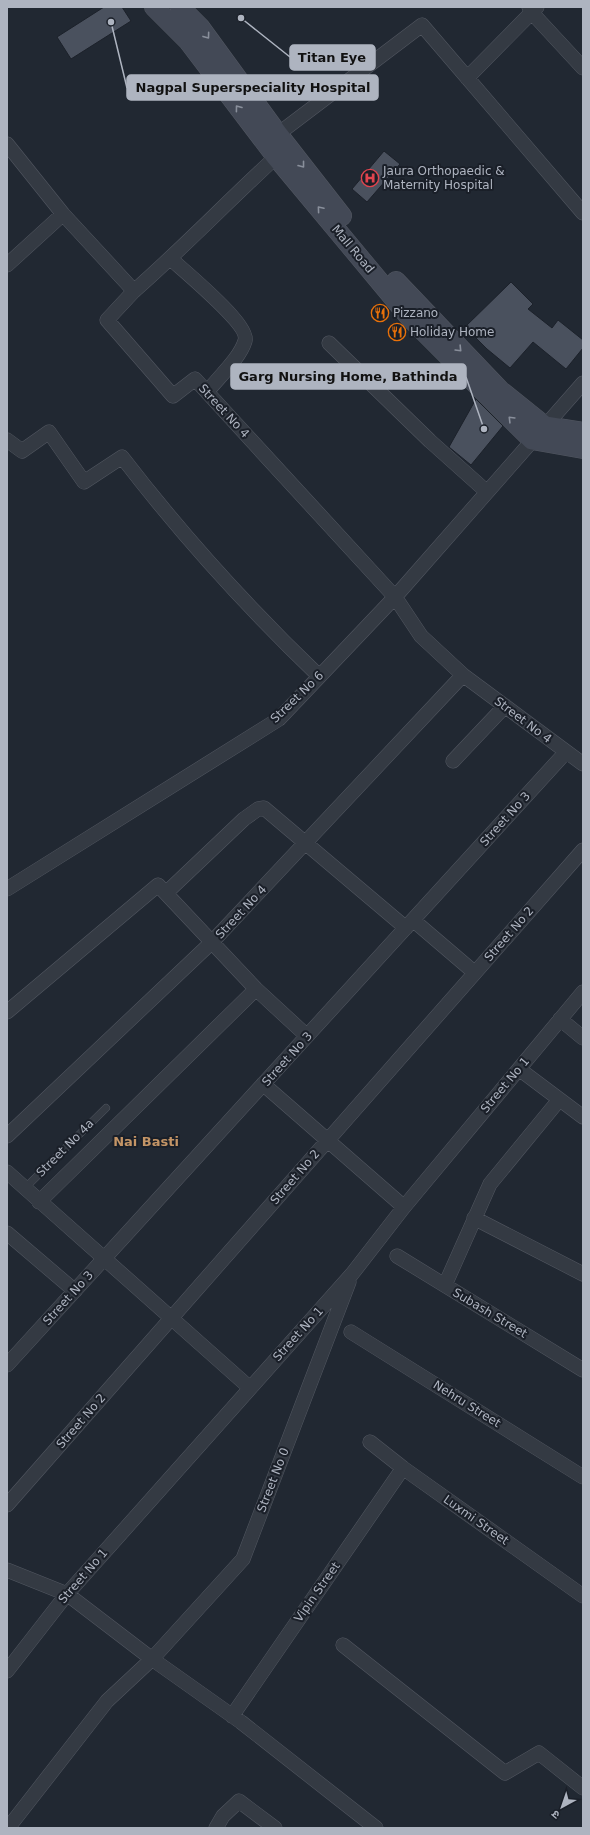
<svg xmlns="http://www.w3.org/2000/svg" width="590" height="1835" viewBox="0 0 590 1835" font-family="'DejaVu Sans','Noto Sans Devanagari',sans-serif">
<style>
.building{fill:#4a515e;stroke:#1c212a}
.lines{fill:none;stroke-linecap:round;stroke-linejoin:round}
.service-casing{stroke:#525761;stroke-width:8}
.minor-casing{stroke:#525761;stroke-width:15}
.secondary-casing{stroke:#525761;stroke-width:20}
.service{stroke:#343a43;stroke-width:7}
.minor{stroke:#343a43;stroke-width:14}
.secondary{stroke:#434956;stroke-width:19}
.oneway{stroke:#898f9b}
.labels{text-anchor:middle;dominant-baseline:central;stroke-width:4;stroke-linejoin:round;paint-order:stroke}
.poi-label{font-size:12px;fill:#aeb4c0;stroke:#1a1f28;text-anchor:start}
.street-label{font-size:12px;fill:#aeb4c0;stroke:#1a1f28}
.neighbourhood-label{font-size:13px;font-weight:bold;fill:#c49566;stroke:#1a1f28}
.leader{fill:none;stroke:#aeb4c0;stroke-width:1.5}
.callout-dot{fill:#aeb4c0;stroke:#1a1f28;stroke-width:1.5}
.callout{fill:#aeb4c0;stroke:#aeb4c0;stroke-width:1.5}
.callout-label{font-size:13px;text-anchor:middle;font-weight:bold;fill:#111}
</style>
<rect width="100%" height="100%" fill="#212832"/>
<path class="building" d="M104,7H122L131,21L71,59L57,37Z
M384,151L400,164L367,202L352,189Z
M511,282L533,304L528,309L552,328L558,320L583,340V348L566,369L533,342L510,368L487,349L465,327Z
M476,399L503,426L471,465L449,447Z"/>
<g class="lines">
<defs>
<path id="service" d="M24,1189L106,1108"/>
<path id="minor" d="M529,7L534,15L583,68
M467,78L537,7
M278,134L422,25L583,213
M7,144L63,214L134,291L107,320L173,396L195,379L395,597L421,636L463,675L583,764
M171,259C184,271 250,325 245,341C240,358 218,378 207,392
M7,265L63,214
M134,291C183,248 228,201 276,157
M329,343L430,441L487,492
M7,440L22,451L49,432L84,482L122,457C182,535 249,609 319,676
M453,761L505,706
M7,889L279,719L395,597L583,383
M166,893L244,819L258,809L264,808L406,928
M413,920L475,973
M7,1012L158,885L256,989L307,1036
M560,1019L583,1038
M519,1069L583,1117
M263,1084L404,1207
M7,1136L212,942L463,675
M7,1172L250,1388
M39,1202L256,989
M474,1218L583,1274
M7,1233L75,1291
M397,1256L583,1370
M445,1285L490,1184L559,1100
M351,1332L583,1477
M7,1365L566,752
M370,1442L403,1468L583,1596
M7,1505L583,850
M7,1570L67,1594L152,1659L241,1722L376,1828
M343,1645L505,1773L539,1753L583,1788
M7,1671L67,1594L352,1274L404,1207L583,992
M232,1716L403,1468
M8,1828L107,1701L152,1659L243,1559L349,1282
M216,1828L223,1816L239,1801L275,1828"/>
<path id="secondary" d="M154,7L188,41L276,157L410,318L532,440L583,449
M180,7L200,27L278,134L342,216
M396,281L500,390L545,426L583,432"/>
</defs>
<use href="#service" class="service-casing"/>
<use href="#minor" class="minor-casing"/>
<use href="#secondary" class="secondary-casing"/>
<use href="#service" class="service"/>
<use href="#minor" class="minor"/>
<use href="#secondary" class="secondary"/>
</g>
<defs><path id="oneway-chevron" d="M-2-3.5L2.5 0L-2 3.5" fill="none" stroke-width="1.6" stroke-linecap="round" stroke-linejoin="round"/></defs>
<g class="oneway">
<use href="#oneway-chevron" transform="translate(207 36) rotate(54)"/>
<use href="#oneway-chevron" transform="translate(238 108) rotate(-127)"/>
<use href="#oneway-chevron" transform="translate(302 165) rotate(52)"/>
<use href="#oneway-chevron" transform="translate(320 209) rotate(-130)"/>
<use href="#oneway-chevron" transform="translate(459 349) rotate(46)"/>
<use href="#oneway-chevron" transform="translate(511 419) rotate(-135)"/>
</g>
<defs>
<symbol id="hospital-ring" viewBox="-11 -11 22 22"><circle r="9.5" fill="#1a1f28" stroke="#e0444e" stroke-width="1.5"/><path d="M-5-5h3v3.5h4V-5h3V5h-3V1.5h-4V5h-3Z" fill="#e0444e"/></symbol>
<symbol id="restaurant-ring" viewBox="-11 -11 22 22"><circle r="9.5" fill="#1a1f28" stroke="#e8710a" stroke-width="1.5"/><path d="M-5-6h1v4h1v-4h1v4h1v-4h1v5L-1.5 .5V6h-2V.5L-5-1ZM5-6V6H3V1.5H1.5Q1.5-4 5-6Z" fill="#e8710a"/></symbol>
</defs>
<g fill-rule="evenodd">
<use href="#hospital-ring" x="360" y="168" width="20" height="20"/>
<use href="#restaurant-ring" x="370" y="303" width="20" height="20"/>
<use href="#restaurant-ring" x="387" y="322" width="20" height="20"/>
</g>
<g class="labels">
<g class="poi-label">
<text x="383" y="171">Jaura Orthopaedic &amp;<tspan x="383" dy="14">Maternity Hospital</tspan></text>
<text x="393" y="313">Pizzano</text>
<text x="410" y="332">Holiday Home</text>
</g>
<g class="street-label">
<text transform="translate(353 249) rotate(50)">Mall Road</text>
<text transform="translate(224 411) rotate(47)">Street No 4</text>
<text transform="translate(297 697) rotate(-44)">Street No 6</text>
<text transform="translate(523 720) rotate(37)">Street No 4</text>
<text transform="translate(505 819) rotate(-48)">Street No 3</text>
<text transform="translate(241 912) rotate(-47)">Street No 4</text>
<text transform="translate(509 934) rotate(-49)">Street No 2</text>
<text transform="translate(287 1059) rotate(-48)">Street No 3</text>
<text transform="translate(505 1085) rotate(-50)">Street No 1</text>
<text transform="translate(65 1148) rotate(-45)">Street No 4a</text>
<text transform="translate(295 1177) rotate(-49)">Street No 2</text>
<text transform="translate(68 1298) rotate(-48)">Street No 3</text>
<text transform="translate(490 1313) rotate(31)">Subash Street</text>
<text transform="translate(298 1334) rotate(-48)">Street No 1</text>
<text transform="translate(467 1404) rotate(32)">Nehru Street</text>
<text transform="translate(81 1421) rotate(-49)">Street No 2</text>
<text transform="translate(273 1480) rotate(-69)">Street No 0</text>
<text transform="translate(476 1520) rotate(35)">Luxmi Street</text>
<text transform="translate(83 1576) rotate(-49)">Street No 1</text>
<text transform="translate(317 1592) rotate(-55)">Vipin Street</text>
</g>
<g class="neighbourhood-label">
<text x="146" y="1141">Nai Basti</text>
</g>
</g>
<path class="leader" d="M241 18L290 57M111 22L127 88M484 429L466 377"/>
<g class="callout-dot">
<circle cx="241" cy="18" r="4"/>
<circle cx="111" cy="22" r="4"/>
<circle cx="484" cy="429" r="4"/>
</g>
<g class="callout">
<rect x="290" y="45" width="85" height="25" rx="4"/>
<rect x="127" y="75" width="251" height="25" rx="4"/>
<rect x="231" y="364" width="235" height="25" rx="4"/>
</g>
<g class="callout-label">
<text x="332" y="62">Titan Eye</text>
<text x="253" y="92">Nagpal Superspeciality Hospital</text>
<text x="348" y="381">Garg Nursing Home, Bathinda</text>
</g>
<rect width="590" height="1835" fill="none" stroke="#aeb4c0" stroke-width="16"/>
<g transform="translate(562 1807) rotate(220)" stroke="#1a1f28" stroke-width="3" paint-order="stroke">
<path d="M0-3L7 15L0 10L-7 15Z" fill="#aeb4c0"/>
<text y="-6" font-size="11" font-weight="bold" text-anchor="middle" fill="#aeb4c0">उ</text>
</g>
</svg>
